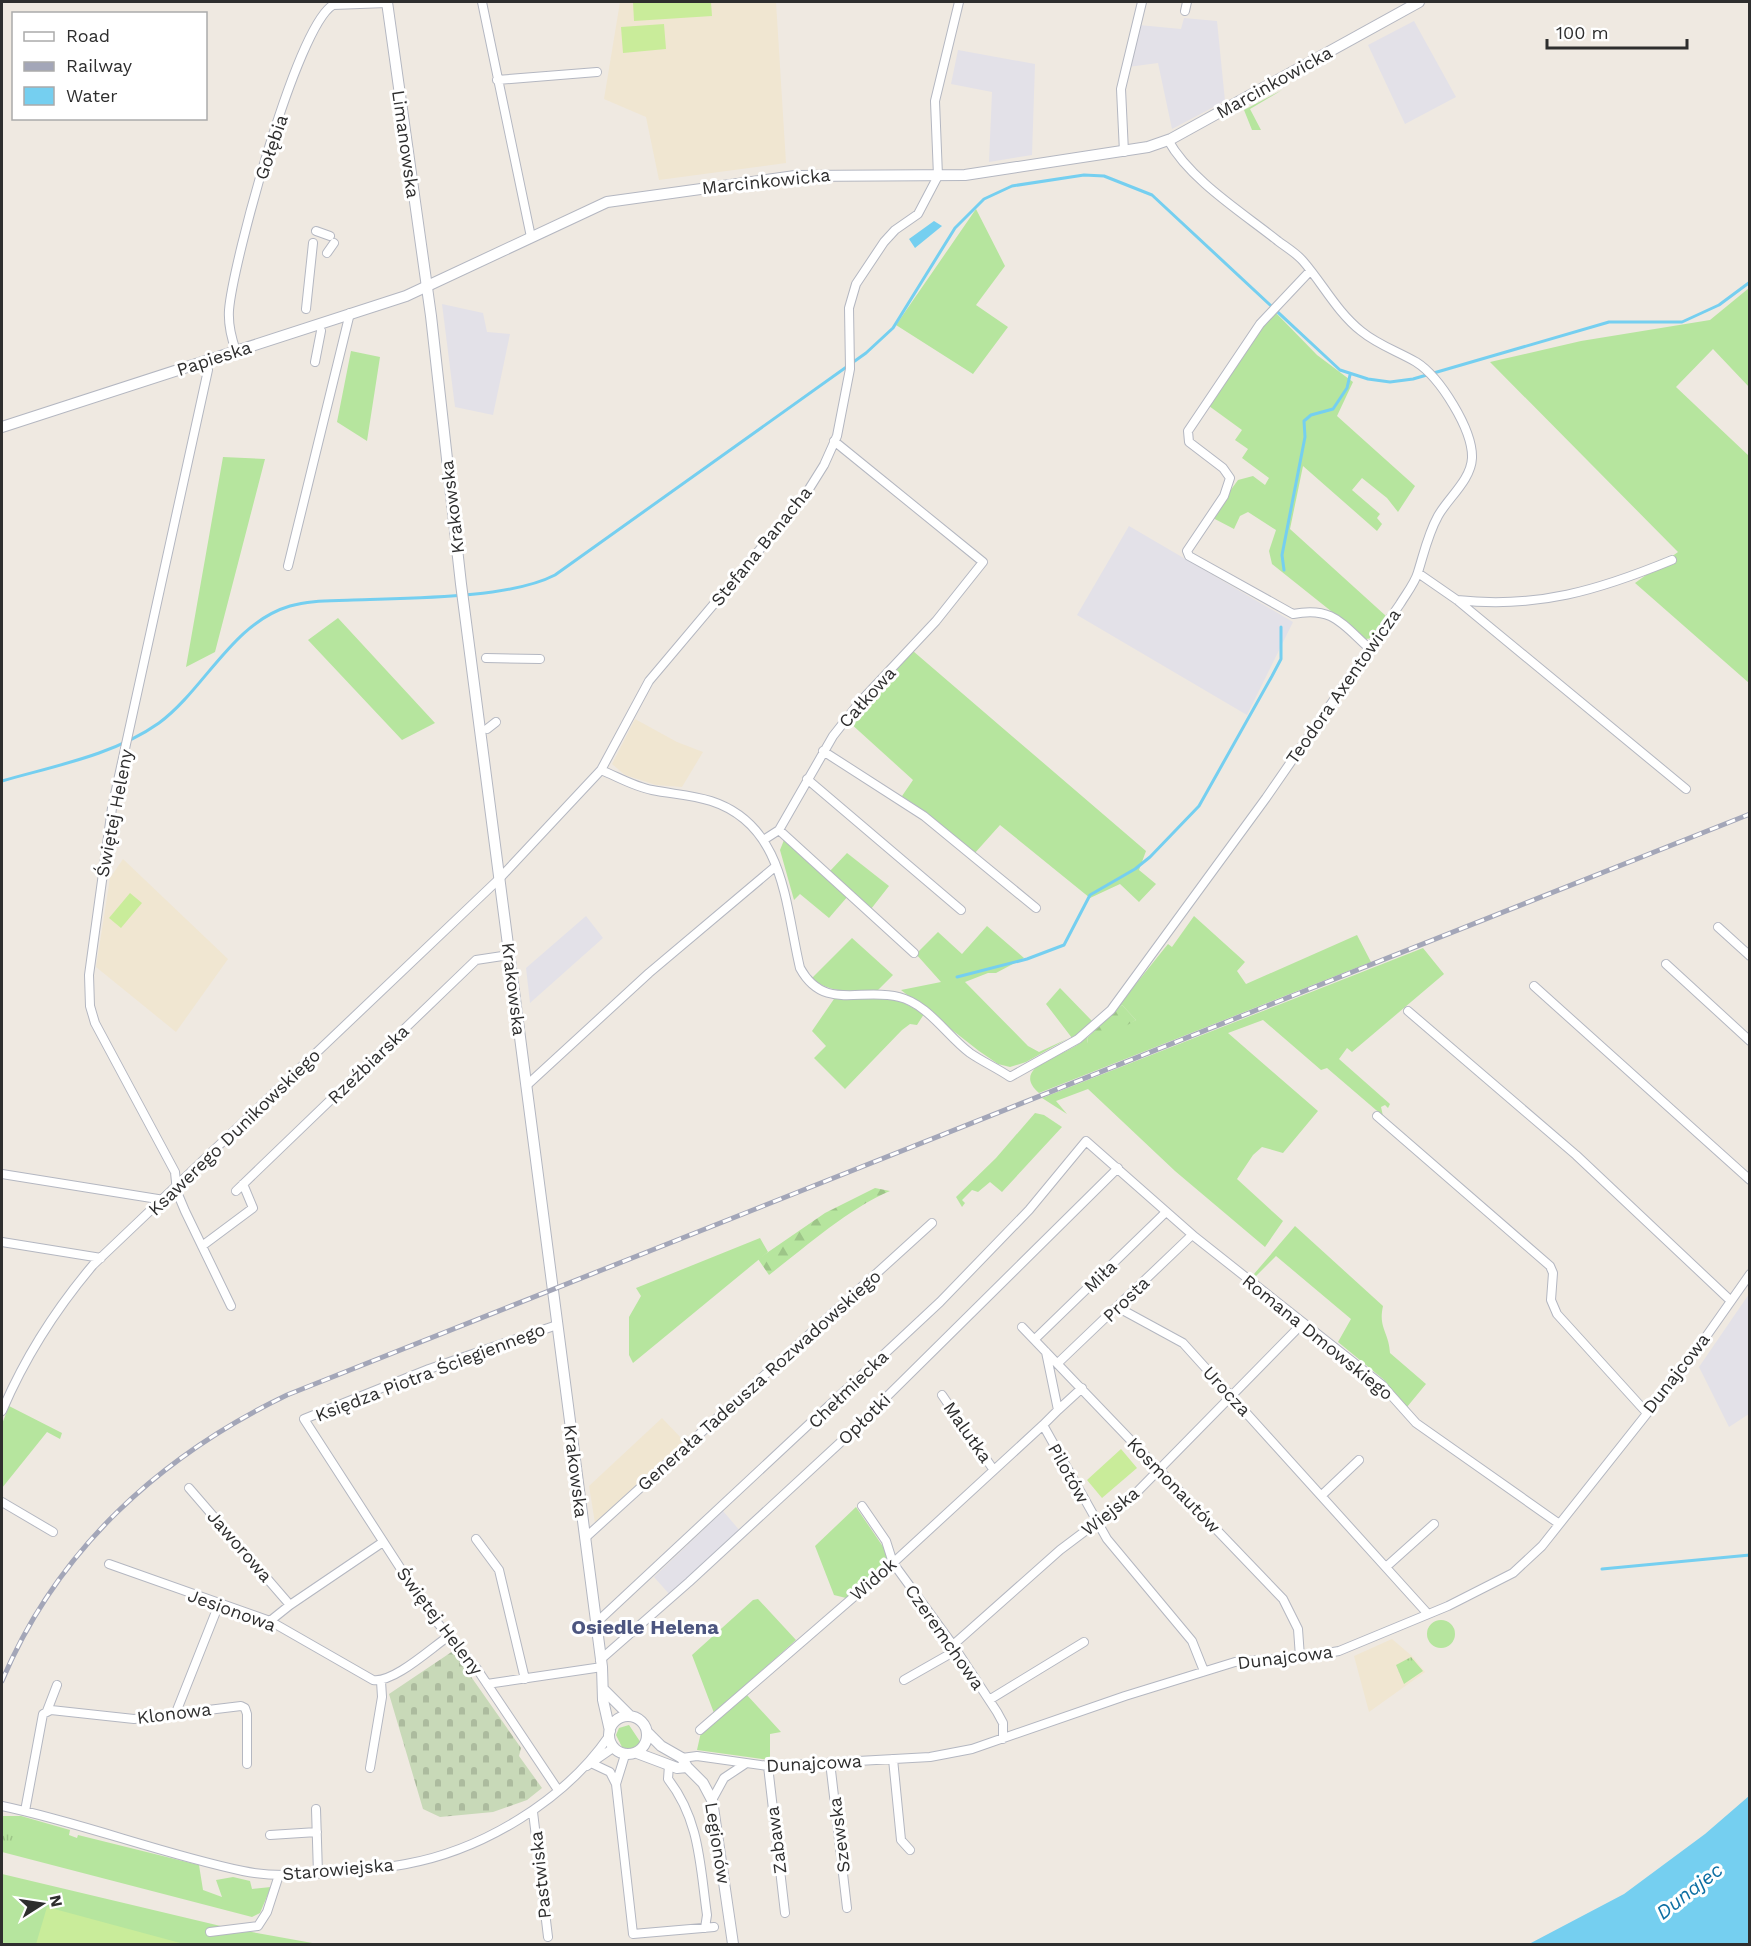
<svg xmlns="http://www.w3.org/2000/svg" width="1751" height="1946" viewBox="0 0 1751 1946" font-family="'Work Sans',sans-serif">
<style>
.industrial{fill:#e3e1e8}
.education{fill:#f0e6d1}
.grass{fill:#b6e59e}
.forest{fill:url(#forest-firs)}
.cemetery{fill:url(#cemetery-stones)}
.park{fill:url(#park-tufts)}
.pitch{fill:#c9ec9a}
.water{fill:#75cff0}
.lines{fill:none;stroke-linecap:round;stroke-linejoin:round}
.stream{stroke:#75cff0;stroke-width:3}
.minor-casing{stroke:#b4b7c1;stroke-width:10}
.tertiary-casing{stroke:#b4b7c1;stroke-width:12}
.secondary-casing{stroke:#b4b7c1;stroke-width:12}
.minor{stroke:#fff;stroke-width:8}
.tertiary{stroke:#fff;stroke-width:10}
.secondary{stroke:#fff;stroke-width:10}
.rail-casing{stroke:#a3a6b8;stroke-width:5}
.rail{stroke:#fff;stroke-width:3;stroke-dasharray:9;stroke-linecap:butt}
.labels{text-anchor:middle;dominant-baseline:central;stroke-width:6;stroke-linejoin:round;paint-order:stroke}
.street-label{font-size:18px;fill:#2e2e2e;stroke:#fff}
.neighbourhood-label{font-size:20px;font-weight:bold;fill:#4d5680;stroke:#fff}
.water-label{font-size:20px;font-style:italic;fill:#0d6fa3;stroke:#fff}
</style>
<defs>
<pattern id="forest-firs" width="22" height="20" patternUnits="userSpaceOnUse" patternTransform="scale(1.5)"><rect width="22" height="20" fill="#b6e59e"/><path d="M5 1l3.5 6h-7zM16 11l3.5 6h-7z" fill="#9dc588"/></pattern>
<pattern id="cemetery-stones" width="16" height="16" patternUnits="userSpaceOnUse" patternTransform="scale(1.5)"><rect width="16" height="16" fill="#c8d9b8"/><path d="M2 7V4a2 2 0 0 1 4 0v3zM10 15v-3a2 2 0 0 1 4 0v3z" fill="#acbb9e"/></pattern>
<pattern id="park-tufts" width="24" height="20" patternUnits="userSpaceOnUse" patternTransform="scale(1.5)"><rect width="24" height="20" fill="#b6e59e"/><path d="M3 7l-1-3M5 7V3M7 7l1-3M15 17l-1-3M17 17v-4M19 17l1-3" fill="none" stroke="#9dc588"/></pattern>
</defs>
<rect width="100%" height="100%" fill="#efe9e1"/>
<path class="industrial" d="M1184,18L1217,21L1225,101L1172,129L1158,63L1128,67L1139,25L1181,29Z
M1414,21L1456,97L1405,124L1368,45Z
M958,50L1035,64L1032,155L989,162L992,92L951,84Z
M442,304L483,313L487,332L510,334L493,415L455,407Z
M1129,526L1293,622L1247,715L1077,615Z
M586,916L603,938L530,1003L526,968Z
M1749,1294V1414L1729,1427L1699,1367Z
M723,1511L741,1532L670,1595L654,1577Z"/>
<path class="education" d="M620,2H776L786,163L659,180L646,117L604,99Z
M635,719L677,742L703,752L682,787L656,785L625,775L612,764Z
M123,859L228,959L176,1032L96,967L110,878Z
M662,1418L684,1441L595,1523L589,1486Z
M1392,1639L1412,1656L1425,1672L1369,1712L1354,1656Z"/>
<path class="grass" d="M1282,90L1250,109L1261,130H1252L1244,110Z
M976,209L1005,266L976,305L1008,327L973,374L896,325Z
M1749,288V387L1713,349L1676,387L1749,456V683L1635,583L1678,552L1490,362L1581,341L1710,320Z
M1276,313L1317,355L1353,382L1337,416L1415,486L1398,512L1387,498L1362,478L1352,490L1380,514L1377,518L1382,524L1377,531L1303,466L1290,529L1386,616L1373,638L1366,639L1272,564L1269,551L1276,530L1248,512L1240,516L1234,529L1211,517L1238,480L1253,476L1265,485L1269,478L1242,458L1248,449L1235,440L1242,430L1209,406L1264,325Z
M351,351L380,357L367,441L337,422Z
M223,457L265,459L215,652L186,667Z
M338,618L435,723L402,740L308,640Z
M913,651L1146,851L1139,870L1156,884L1139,902L1120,884L1090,898L1000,825L974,854L902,796L913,780L849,722Z
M784,840L848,896L829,918L800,894L794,900L780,850Z
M847,853L889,886L871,909L830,871Z
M1194,916L1245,962L1237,971L1246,984L1357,935L1371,962L1039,1093C1011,1069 1057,1057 1072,1048C1078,1045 1083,1040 1088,1037L1087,1043L1136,1020L1122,1005L1112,1017L1110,1016L1168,944L1172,947Z
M987,926L1024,958L996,973H988L965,982L1028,1046L1039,1052L1067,1039L1026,1062L1010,1067L998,1064L979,1051L901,990L941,982L916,954L938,932L962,954Z
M852,938L893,975L878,990C852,991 833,994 811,979Z
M1423,948L1444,974L1352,1052L1347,1048L1339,1059L1390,1104L1388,1108L1385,1105L1381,1107L1383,1116L1327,1068L1321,1070L1263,1020L1228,1033L1318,1111L1283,1153L1262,1147L1253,1155L1237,1179L1283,1221L1265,1247L1175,1171L1088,1089L1056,1101L1067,1114L1042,1098Z
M1060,988L1093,1022L1072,1038L1046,1004Z
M879,998L897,999L924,1014L917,1025L910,1024L902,1030L845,1089L814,1058L826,1046L812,1031L834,999Z
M1035,1113L1044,1115L1062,1127L1002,1192L990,1182L978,1192L972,1190L962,1200L965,1203L962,1207L956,1197L996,1158Z
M1295,1226L1383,1306C1378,1328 1389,1332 1390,1353L1426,1384L1407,1407L1383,1379L1338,1342L1351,1319L1276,1256L1255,1277L1254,1274Z
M760,1238L768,1252L633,1363L629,1355V1317L641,1296L636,1288Z
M9,1406L62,1433L60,1439L47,1432L2,1488V1424Z
M856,1507L888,1554L881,1568L846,1598L834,1595L815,1546Z
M758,1599L796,1640L714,1713L692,1655L753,1600Z
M1427 1634a14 14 0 1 1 28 0a14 14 0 1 1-28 0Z
M746,1694L781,1732L770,1734V1760L697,1750L701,1732Z
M629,1725L641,1743L633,1751L622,1747L616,1735L619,1728Z
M2,1816H21L70,1830L69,1835L77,1838L78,1835L199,1865L203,1890L222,1897L216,1880L233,1877L250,1881L252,1889L271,1887L260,1913L252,1917L2,1852Z
M2,1874L229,1928L318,1944H2Z"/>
<path class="forest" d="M1122,1005L1136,1020L1102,1040L1087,1044L1088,1037Z
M875,1188L890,1191C846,1210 807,1246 769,1275L758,1259L825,1213Z"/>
<path class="cemetery" d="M453,1651L521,1748L519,1756L542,1788L527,1800L493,1812L440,1817L423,1809L389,1694Z"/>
<path class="park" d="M1411,1657L1423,1671L1404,1684L1396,1665Z
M2,1828L24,1833L20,1850L2,1844Z"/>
<path class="pitch" d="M633,2H711L712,16L634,21Z
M664,24L666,49L623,53L621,27Z
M130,893L142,903L121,928L109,918Z
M1121,1449L1137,1468L1102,1498L1087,1480Z
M47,1907L184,1944H36Z"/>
<path class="water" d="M934,221L942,226L915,248L909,239Z
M1749,1796V1944H1529L1624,1894L1705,1834Z"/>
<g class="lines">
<path class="stream" d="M1284,570L1282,555L1305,437L1304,421L1311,415L1333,409L1347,388L1350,375
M2,781C54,766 114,755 159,723C205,689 232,623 290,606C310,600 332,601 353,600C408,598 509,599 555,575L866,353L893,328L955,228L984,199L1012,186L1084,175L1104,176L1152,195L1340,370L1368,379L1390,382L1413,379L1609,322H1682L1719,305L1750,282
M957,977L1027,959L1064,945L1090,895L1135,869L1150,857L1199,806L1272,676L1281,659V627
M1602,1569L1750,1555"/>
<defs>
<path id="minor" d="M482,2L531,237
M1185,11L1187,2
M497,80L597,72
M1124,152L1121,89L1142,2
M316,231L330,236
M327,253L334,243
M1310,271L1260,324L1188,431L1189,442L1223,468L1230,478L1224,496L1187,551L1189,556L1293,614C1333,606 1342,624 1370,649
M306,309L313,243
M236,351C231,337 228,325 229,310C233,262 297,26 333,5L387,3
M205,361L208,370L112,808L89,975L90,1006L95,1023L175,1172L177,1192L185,1211L231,1306
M315,362L321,331
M288,566L350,313
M1418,573L1457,600L1686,789
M1457,600C1537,609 1599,590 1672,560
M486,658L540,659
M487,729L496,722
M823,751L924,816L1036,908
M601,770C618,777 635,787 652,790C672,794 692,795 711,801C785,825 785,905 800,968C824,1012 861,987 899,997C928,1004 947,1036 970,1053C983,1062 997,1068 1010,1077L1078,1039L1111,1010L1266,798L1400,604C1406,594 1415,583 1418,572C1424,553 1428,534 1438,516C1448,498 1471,480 1472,458C1473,430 1440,377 1416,362C1397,351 1378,345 1361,331C1337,312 1323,284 1303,261C1296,253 1286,247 1278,241C1243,213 1190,180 1168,140
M807,779L961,910
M779,830L914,953
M765,839L779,830L833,736L859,703L936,621L983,562L834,441
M1718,927L1750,956
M1666,964L1750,1041
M1534,986L1750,1180
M1408,1011L1576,1155L1731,1301
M526,1086L649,973L776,866
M1377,1116L1550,1266L1553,1273L1551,1300L1557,1314L1646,1412
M2,1174L164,1200
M236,1191L476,960L509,955
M2,1242L101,1258
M202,1246L253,1208L243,1184
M1117,1307L1183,1343L1428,1614
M557,1325L429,1369L304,1419L430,1614L477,1669L558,1790
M1022,1327L1283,1599L1298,1629L1300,1657
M1035,1339L1166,1212
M1046,1352L1058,1410L1043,1425L1107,1539L1192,1641L1204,1671
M1059,1362L1192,1235
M942,1395L993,1469
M1058,1410L1082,1388
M2,1411C25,1357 55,1310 93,1265L499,879L601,770L649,681L804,497L824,465L837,436L850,369L849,308L856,284L884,242L895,230L918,214L938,176L935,101L959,2
M189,1488L290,1605L383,1542
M1322,1495L1359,1460
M2,1502L53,1532
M862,1506L886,1541L893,1563L953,1645L997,1712L1003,1723V1739
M585,1538L932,1223
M476,1539L499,1570L525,1679
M109,1564L270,1621L373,1680C394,1683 431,1648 449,1636
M1386,1567L1434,1524
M270,1621L290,1605
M596,1623L940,1302L1029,1210L1086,1141L1195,1237L1382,1385L1416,1423L1558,1523
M600,1660L689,1582L843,1440L1118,1168
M904,1680L948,1655L953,1645L1060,1550L1137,1492L1302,1324
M487,1684L602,1667
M989,1700L1084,1642
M47,1711L57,1685
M175,1715L219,1604
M700,1730L893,1563L1043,1425
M625,1755L616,1784L633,1934L714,1927
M682,1758L697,1756L768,1766L930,1757L972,1749L1125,1696L1235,1662L1310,1656L1339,1651L1448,1606L1513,1573L1542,1546L1691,1358L1750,1274
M893,1759L901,1840L910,1850
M830,1762L847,1908
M593,1764L610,1772L616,1784
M669,1765L668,1779C700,1820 700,1866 707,1915L705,1928
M587,1766L613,1748
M768,1766L785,1913
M370,1768L382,1697L381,1681
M712,1800L724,1778L745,1764
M2,1806C83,1823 162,1854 243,1871C276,1878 310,1874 343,1871C364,1869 385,1868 406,1864C483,1850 565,1800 609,1736
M316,1809L318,1874
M25,1811L43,1714L51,1710L134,1719L241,1706L245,1708L247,1714V1764
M533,1812L548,1937
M270,1835L317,1832
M210,1932L258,1926L267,1912L279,1875"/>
<path id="tertiary" d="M2,427L406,296L607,202L795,176L965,175L1148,147L1171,139L1419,2"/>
<path id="secondary" d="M387,2L431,316L461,584L602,1667L603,1700L610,1731
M604,1690L630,1716
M609 1735a19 19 0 1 1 38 0a19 19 0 1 1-38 0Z
M648,1733L661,1746L682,1758L687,1767L703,1783L712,1800L733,1944
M637,1753L677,1768L687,1767"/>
</defs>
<use href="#minor" class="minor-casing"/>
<use href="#tertiary" class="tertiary-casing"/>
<use href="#secondary" class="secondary-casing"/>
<use href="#minor" class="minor"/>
<use href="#tertiary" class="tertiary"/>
<use href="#secondary" class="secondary"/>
<defs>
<path id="rail" d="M2,1681C57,1550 160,1456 287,1395L1750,814"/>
</defs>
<use href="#rail" class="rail-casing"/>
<use href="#rail" class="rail"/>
</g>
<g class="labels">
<g class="street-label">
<text transform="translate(1274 82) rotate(-29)">Marcinkowicka</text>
<text transform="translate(406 144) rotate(82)">Limanowska</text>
<text transform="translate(271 147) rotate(-71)">Gołębia</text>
<text transform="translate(766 181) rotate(-6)">Marcinkowicka</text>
<text transform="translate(214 358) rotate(-18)">Papieska</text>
<text transform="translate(452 507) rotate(-97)">Krakowska</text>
<text transform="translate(761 546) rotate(-51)">Stefana Banacha</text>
<text transform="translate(1343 686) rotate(-55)">Teodora Axentowicza</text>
<text transform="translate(867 697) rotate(-48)">Całkowa</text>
<text transform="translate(114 813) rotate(-79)">Świętej Heleny</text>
<text transform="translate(514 989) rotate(83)">Krakowska</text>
<text transform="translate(368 1064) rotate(-44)">Rzeźbiarska</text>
<text transform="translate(234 1132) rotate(-44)">Ksawerego Dunikowskiego</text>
<text transform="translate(1100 1276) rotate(-44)">Miła</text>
<text transform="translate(1126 1299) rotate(-44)">Prosta</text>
<text transform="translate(1318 1337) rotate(39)">Romana Dmowskiego</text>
<text transform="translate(430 1372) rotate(-21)">Księdza Piotra Ściegiennego</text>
<text transform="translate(1676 1373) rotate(-52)">Dunajcowa</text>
<text transform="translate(759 1380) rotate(-42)">Generała Tadeusza Rozwadowskiego</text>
<text transform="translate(848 1389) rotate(-44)">Chełmiecka</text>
<text transform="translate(1227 1391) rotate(47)">Urocza</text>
<text transform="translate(864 1419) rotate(-44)">Opłotki</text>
<text transform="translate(968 1432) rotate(55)">Malutka</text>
<text transform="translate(576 1471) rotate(83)">Krakowska</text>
<text transform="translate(1069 1473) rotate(61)">Pilotów</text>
<text transform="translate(1174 1485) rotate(46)">Kosmonautów</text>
<text transform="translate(1110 1511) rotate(-38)">Wiejska</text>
<text transform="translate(240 1546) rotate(49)">Jaworowa</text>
<text transform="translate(873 1579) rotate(-41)">Widok</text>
<text transform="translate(232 1610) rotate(20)">Jesionowa</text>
<text transform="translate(440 1621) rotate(53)">Świętej Heleny</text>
<text transform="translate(945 1637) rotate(55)">Czeremchowa</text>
<text transform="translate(1285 1657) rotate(-7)">Dunajcowa</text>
<text transform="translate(174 1713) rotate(-7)">Klonowa</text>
<text transform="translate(814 1763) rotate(-3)">Dunajcowa</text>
<text transform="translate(839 1835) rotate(-97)">Szewska</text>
<text transform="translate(776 1840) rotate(-97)">Zabawa</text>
<text transform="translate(718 1843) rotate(81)">Legionów</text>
<text transform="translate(338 1869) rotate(-5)">Starowiejska</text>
<text transform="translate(540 1875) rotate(-96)">Pastwiska</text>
</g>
<g class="neighbourhood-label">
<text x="645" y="1627">Osiedle Helena</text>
</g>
<g class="water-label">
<text transform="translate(1689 1891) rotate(-38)">Dunajec</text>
</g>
</g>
<rect width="1751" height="1946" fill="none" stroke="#2e2e2e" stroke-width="6"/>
<rect x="12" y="12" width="195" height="108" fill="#ffffff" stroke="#ababab" stroke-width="1.5"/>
<rect x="24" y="32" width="30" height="9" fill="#ffffff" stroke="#ababab" stroke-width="1.5"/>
<text x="66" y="42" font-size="18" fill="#2e2e2e">Road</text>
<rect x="24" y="62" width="30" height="9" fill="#a3a6b8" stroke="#ababab" stroke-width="1.5"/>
<text x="66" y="72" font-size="18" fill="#2e2e2e">Railway</text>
<rect x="24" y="87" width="30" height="18" fill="#75cff0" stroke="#ababab" stroke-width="1.5"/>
<text x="66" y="102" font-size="18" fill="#2e2e2e">Water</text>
<g transform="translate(42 1904) rotate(78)" stroke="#ffffff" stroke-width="4.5" paint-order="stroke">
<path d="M0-4.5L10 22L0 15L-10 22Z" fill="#2e2e2e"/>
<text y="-9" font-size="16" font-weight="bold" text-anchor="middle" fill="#2e2e2e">N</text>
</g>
<path d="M1547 39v9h140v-9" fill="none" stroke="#2e2e2e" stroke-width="3"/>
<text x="1556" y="39" font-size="18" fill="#2e2e2e" stroke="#ffffff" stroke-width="4.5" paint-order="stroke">100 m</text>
</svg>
